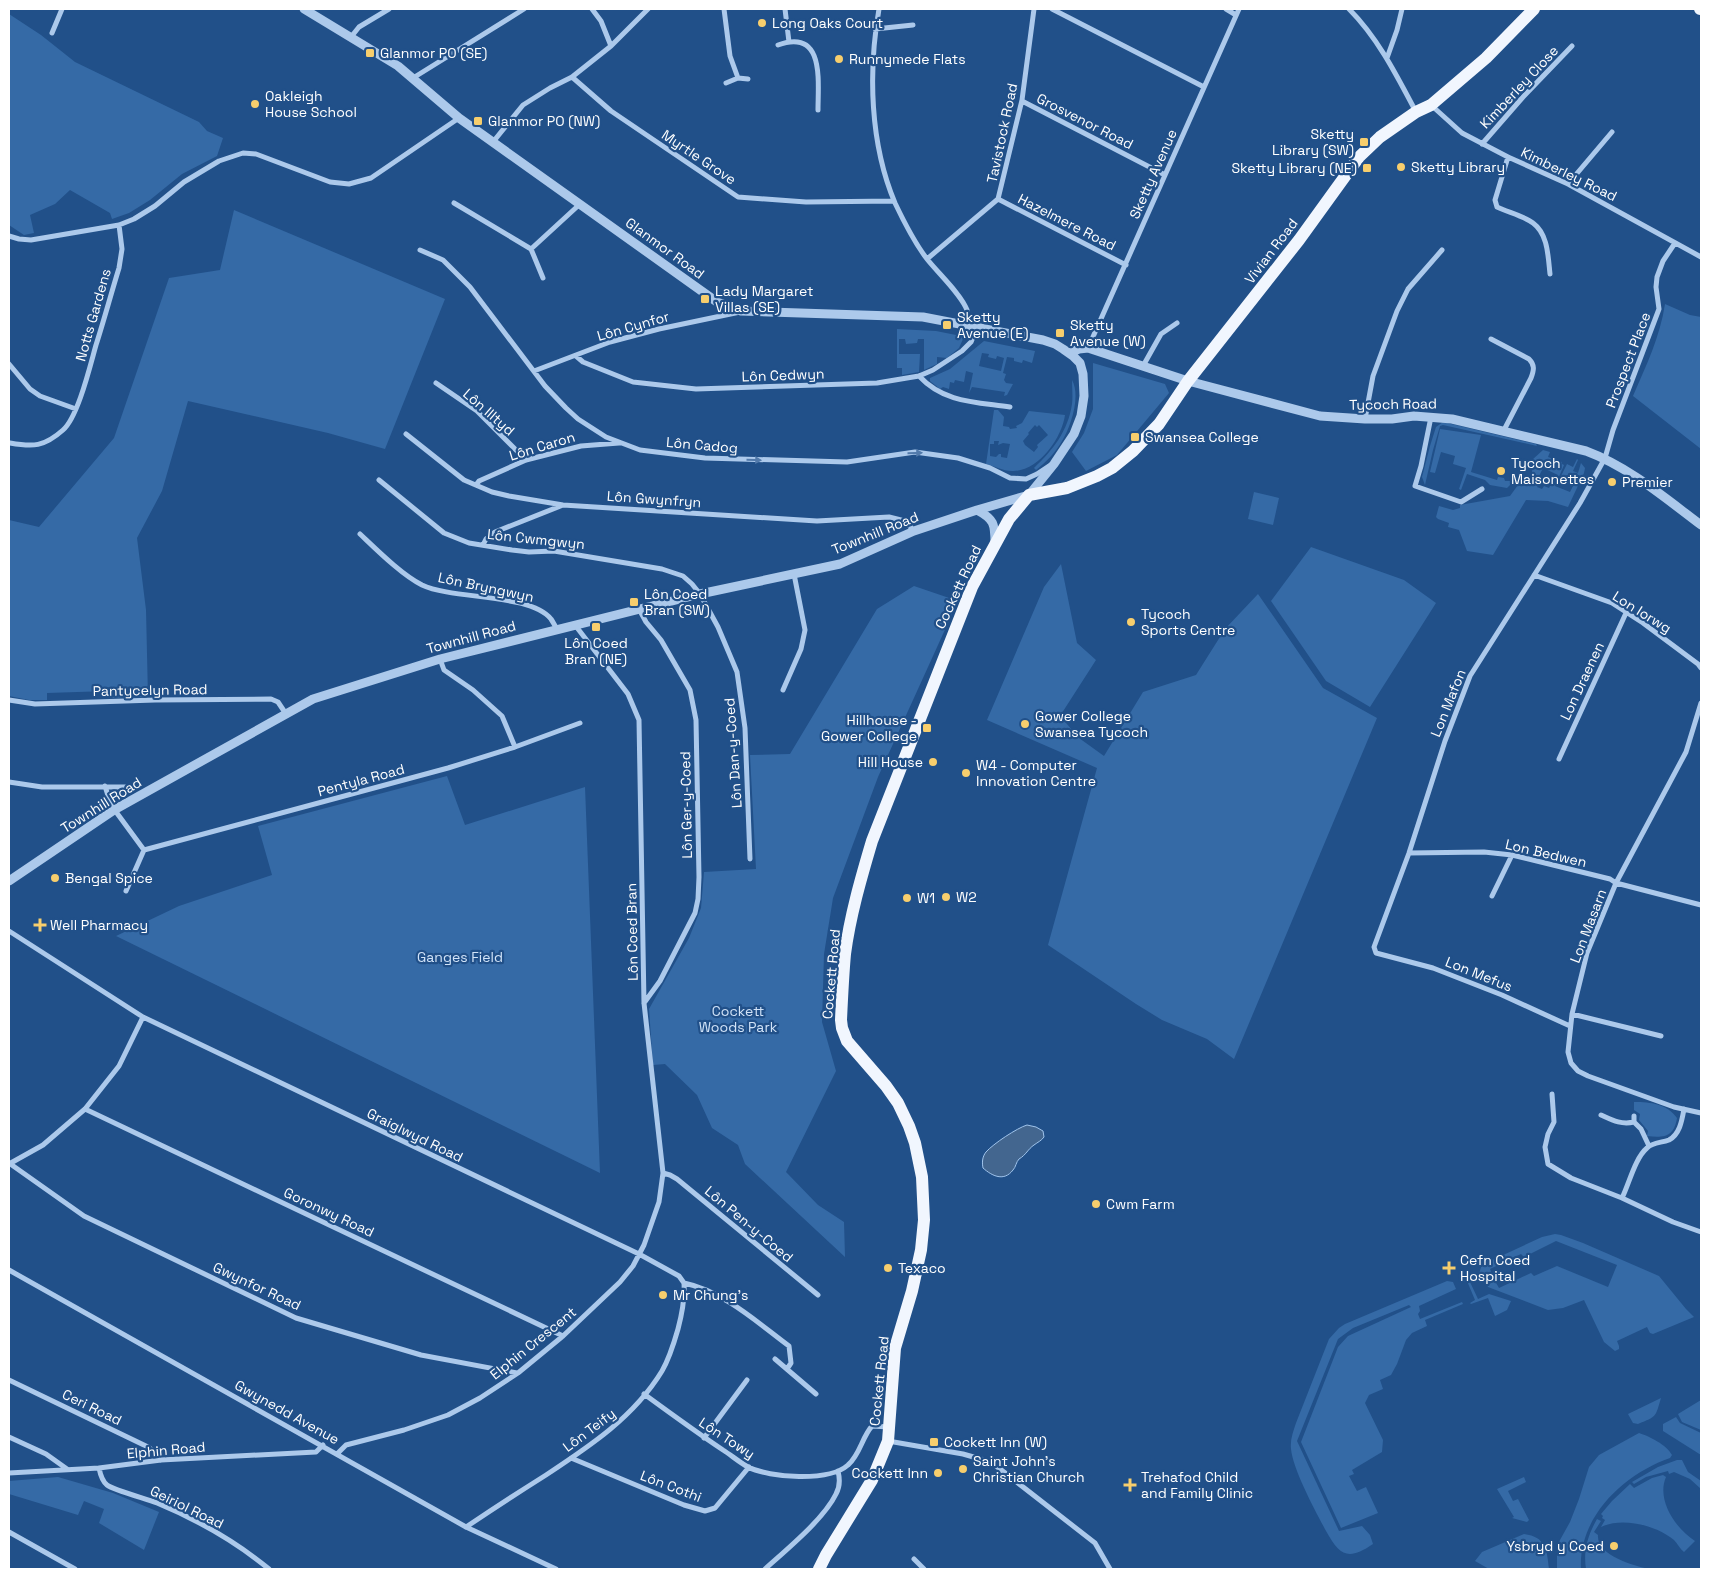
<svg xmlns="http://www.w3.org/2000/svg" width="1710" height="1578" viewBox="0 0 1710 1578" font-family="'Space Grotesk',sans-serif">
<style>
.green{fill:#356aa6;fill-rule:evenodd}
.water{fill:#43668f;stroke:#a0c4ec}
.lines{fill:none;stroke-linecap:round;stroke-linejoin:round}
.minor{stroke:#acc9eb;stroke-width:5}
.tertiary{stroke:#acc9eb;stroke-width:9}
.primary{stroke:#f1f6fe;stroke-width:12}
.oneway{fill:#527aab}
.poi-dot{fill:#f7ce6d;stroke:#215089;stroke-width:2}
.labels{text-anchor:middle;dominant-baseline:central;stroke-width:4.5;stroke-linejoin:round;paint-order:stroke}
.poi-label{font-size:14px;fill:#fff;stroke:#215089;text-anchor:start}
.street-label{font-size:14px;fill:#fff;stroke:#215089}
.park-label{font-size:14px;fill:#d1e3f8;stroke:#215089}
</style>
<rect width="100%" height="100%" fill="#215089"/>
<path class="green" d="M9,14L41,35L75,62L199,122L207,131L223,138L217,156L182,174L150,200L129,213L112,219L110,213L70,190L55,204L30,215L34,233L24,235L9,225Z
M234,210L445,299L385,449L328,433L188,401L162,491L137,538L146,610L148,697L108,698V691L47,693V700H29L9,696V520L39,527L114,438L169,278L220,270Z
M1665,304L1690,315L1701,317V449L1633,396C1646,366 1660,337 1665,304Z
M897,329L936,331L961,336L963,339L959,348L947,358L937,357V364L924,370V339H918L917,343L906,344L905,339H899V354H920L919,372L902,375V368H897Z
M984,341L1035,351L1032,363L1023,360L1022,363L1014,361V358L1007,357L1003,373L1006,374L1004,380L1006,383L1013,384L1007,395L1004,396L1005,392L972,387L969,393L973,373L966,371L964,382L955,380L954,383L950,382L949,389L943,387L940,389L930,381V378L950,369ZM982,353L989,354L988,357L996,359L997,356L1004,358L1001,371L979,366Z
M1093,363L1165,384L1169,393L1117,455L1086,471L1072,452L1084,433L1093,409Z
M1072,380C1081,396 1071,426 1062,441C1056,452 1046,462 1036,470L1034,468C1053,450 1068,431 1072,404C1073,396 1072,388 1072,380Z
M994,410H998L1004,417L1003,426L1009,427L1010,429L1017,428L1016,426L1022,423L1029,411L1065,415C1062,438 1038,472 1012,471C1003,471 994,466 986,464ZM1035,425L1037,427L1039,425L1048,435L1037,445L1038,447L1034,452L1025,445L1023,441L1029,434L1028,433ZM994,441H999L998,445L1003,443L1010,444L1007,458L1001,457V454H999L996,457L990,456V444H994Z
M1443,422L1536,444L1537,446L1443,425L1440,426L1433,450L1425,485L1422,477L1430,446L1436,427Z
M1440,429L1481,435L1471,472L1497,480L1498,477L1504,478L1505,481H1532V460L1543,450L1550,452L1548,457L1562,462V464L1564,465L1555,486L1570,492L1575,482L1561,476L1567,464L1573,467L1577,459L1578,460L1573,471L1578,473L1581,463L1585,468L1584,473L1568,507L1548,501L1526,500L1493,555L1467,551L1459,530L1448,527L1449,523L1438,519L1436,517L1439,506L1453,510L1460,508V505L1510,496L1518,485L1511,484L1507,488L1490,485L1485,480L1467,474L1461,490L1459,489L1466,468L1453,464L1455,456L1441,452L1435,473L1430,472ZM1543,468L1558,475L1554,485L1551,484L1549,488L1544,486L1542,489L1537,487L1539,484L1536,482Z
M1254,492L1279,498L1273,525L1248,519Z
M1311,547L1404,580L1436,603L1370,707L1326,681L1271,601Z
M1061,564L1077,643L1096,660L1060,716L1079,738L1104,756L1143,692L1196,675L1225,629L1258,594L1323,688L1377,718L1234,1059L1207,1039L1162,1020L1136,1004L1048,945L1097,768L987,720L1044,587Z
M914,586L958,601L878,777L833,898L824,954L822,1022L836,1071L786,1172L818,1205L844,1222L845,1257L745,1164L738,1145L712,1128L697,1095L665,1064L653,1065L649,1009L689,938L701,908L704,872L756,869L750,755L790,754L877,609Z
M447,776L465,825L585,787L600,1173L116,936L179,906L272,875L258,826Z
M1634,1102C1651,1102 1667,1104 1677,1118C1674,1137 1664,1138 1647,1136L1648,1131L1639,1120L1640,1114L1634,1110Z
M1555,1234L1561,1235L1583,1243L1659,1276L1686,1309L1694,1317L1653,1334L1650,1333L1647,1327L1617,1341L1619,1346V1349L1615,1351L1604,1342L1584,1300L1563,1308L1548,1310L1488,1287L1487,1285L1495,1281L1499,1288L1531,1273L1534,1276L1557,1266L1608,1287L1617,1265L1556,1241L1524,1257L1521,1254L1490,1269L1493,1276L1479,1274L1481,1267L1488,1262L1542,1237Z
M1465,1273C1469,1272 1473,1273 1474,1277L1469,1280L1478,1299L1489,1294L1511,1301L1507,1310L1495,1316L1488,1298L1471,1304L1470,1303L1475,1300L1467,1281L1461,1282C1460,1279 1461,1275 1465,1273Z
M1447,1281L1453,1282L1456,1289L1419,1306L1420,1311L1418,1314L1420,1319L1462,1302L1463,1304L1425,1320L1427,1326L1412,1333L1406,1340L1397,1364L1391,1375L1380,1380L1383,1389L1369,1395L1365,1403L1383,1440L1382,1452L1352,1470L1354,1474L1349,1476L1357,1491L1366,1487L1378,1513L1341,1528L1301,1442L1338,1347L1348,1336L1411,1307L1409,1305L1353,1328L1338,1339L1297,1441L1339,1531L1362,1526L1370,1535L1373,1544C1348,1561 1340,1556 1326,1531C1316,1512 1293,1470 1291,1449C1290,1440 1293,1432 1296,1423L1329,1339L1339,1328L1345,1324Z
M1661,1398C1655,1418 1657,1416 1638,1424L1633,1423L1628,1414Z
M1701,1400V1430L1682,1422L1678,1414Z
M1676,1417L1680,1423L1701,1433V1455L1663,1431V1424Z
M1639,1433C1649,1436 1667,1445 1672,1455L1670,1458C1624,1474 1578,1517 1581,1569H1557V1547L1560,1540L1570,1522L1579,1499L1589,1467L1599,1455Z
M1677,1460H1682L1688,1472L1701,1481V1489L1690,1479L1674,1472L1669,1474L1668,1471L1646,1477L1634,1484L1632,1482L1658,1467Z
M1663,1475L1666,1477C1656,1500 1676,1529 1695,1541L1684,1552C1680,1549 1678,1544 1674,1540C1656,1525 1622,1517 1601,1527L1605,1520L1602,1518L1603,1516L1601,1514L1612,1501L1630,1484L1634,1488L1652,1478Z
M58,1477L113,1493L159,1512L144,1550L99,1523L104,1509L84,1501L78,1515L9,1494V1481Z
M1524,1477L1526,1482L1508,1491L1513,1501L1518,1499L1529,1520L1527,1522L1512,1518L1514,1517L1497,1489Z
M1597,1519L1601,1521L1594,1532L1598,1535C1596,1555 1634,1566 1649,1569H1586C1583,1550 1588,1535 1597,1519Z
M1524,1534C1546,1537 1547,1550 1549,1569H1489L1475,1561L1482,1552Z"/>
<path class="water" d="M1027,1125L1036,1127L1043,1131L1044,1137C1041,1141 1038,1142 1034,1145C1028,1149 1026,1155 1019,1159C1016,1162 1016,1167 1013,1170C1004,1182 992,1176 983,1168C982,1163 982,1157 986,1152C993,1144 1017,1128 1027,1125Z"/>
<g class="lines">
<path class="minor" d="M592,9L601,21L611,46
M724,9L730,56L738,78
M785,9L789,42
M879,9C868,72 870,144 895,203C904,222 914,242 927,259C938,273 961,294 967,310C968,314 966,320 966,324
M1052,9L1204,87
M1226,9L1236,15
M1349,9C1378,38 1397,76 1416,112
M875,29L913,25
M52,33L62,9
M351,37L359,27L389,9
M778,45C825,28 818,81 818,110
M1387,58L1397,30L1402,9
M572,77L611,111L738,197L806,202L894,201
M413,78L524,9
M726,83L738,78L748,79
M1022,101L1165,175
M1431,105L1462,133L1508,157L1568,184L1701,257
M493,142L523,105L550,88L572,77L611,46L648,9
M1482,144L1523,97L1572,46
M1508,157L1495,200L1497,207C1507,212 1524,216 1533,223C1548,234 1548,256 1550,274
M1568,184L1612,132
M998,199L1126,265
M454,203L531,249L580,204
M9,236L19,239L31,240L119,225L134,219L155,206L184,182L219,161L243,153L256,154L330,182L349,184L371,178L459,118
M531,249L543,278
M420,250L443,260L470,287L545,386L566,408L578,419L606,437L640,450L705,458L847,462L915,452L958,458L990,468L1010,478L1026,479L1037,474L1049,466
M927,259L998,199L1022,100L1034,9
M1491,339L1529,359C1535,365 1534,370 1531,378L1504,430
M1088,348L1239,9
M576,356L583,362L633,382L696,389L877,383L919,376L933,370L962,351L971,342L977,327
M9,364L30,389L40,396L76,409
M1143,366L1161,334L1177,323
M534,371L610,342L659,329L740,312
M919,376C944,403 976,402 1010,407
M436,383L477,411L526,460
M1431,417L1421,466L1415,486L1461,502L1482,489
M1365,419L1373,376L1397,311L1408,289L1442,250
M406,434L464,480L492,492L509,496L563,505L817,521L889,517L905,521L914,531
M10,443C33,447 44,447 63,430C78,417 90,366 96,345C104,320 111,294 119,268L122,249L119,225
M379,480L444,533L469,543L512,550L529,552L554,551L662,569L683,576L692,584L700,594L718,627L737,672L745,728L750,859
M476,485L479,481L526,460L581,446L619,443
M360,534C377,550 402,575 422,585C454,600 530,593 551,619C553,622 555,626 557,629
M483,545L486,539L495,532L563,505
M1534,575L1612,603L1643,623L1698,664L1701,668
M639,609L646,622L661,640L690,690L696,720L699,877L698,899L695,913L660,981L644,1003
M440,659L444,670L473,690L502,716L515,747
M783,690L801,649L805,630L794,574
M9,700L35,704L155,700L271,699L278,702L286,714
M1701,703L1686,752L1616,883L1587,953L1572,1014L1568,1052L1571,1063L1578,1071L1588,1076L1674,1107L1701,1113
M1559,759L1626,613
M9,782L42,787H132
M105,786L111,805L144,850
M144,850L448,768L515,747L580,723
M1409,853L1484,852L1512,855L1610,879L1616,883L1701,905
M126,891L144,850
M1492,896L1512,855
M9,931L143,1017L639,1254L679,1276L684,1283C723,1291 758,1323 789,1346L791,1363L787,1369
M1572,1014L1661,1036
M1570,1026L1502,995L1433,968L1376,953L1374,947L1409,853L1445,741L1470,676L1580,503L1605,458L1613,430L1659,309L1656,287L1657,277L1663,261L1675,243
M1552,1094L1554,1122L1548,1134L1545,1147L1548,1164L1571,1178L1622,1198C1629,1184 1635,1158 1647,1148C1653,1142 1661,1143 1669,1140C1680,1134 1682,1120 1684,1109
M85,1109L563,1336
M1601,1115C1612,1120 1621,1125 1634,1122
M1634,1116V1122L1641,1129L1649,1146
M9,1163L84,1216L296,1318L421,1355L517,1373
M9,1164L43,1145L85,1109L119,1066L143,1017
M663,1173L670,1175L677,1179L818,1295
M1622,1198L1673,1222L1701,1232
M9,1270L466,1527L556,1569
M775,1359L816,1394
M9,1380L148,1447L156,1453L161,1460
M644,1394C670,1413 696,1432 723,1450C731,1455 739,1462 748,1467C770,1478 829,1482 848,1465C860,1455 862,1437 872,1426L889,1427
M9,1437L46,1454L67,1469
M704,1438L747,1380
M888,1441L963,1454L991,1462L1095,1543L1110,1569
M337,1454L346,1445L404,1430L448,1415L480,1398L518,1373L563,1336L620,1282L633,1266L644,1245L659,1202L663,1173L644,1003L639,720L628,694L575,625
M571,1458L684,1505L705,1511L715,1508L749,1467
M99,1468C100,1473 102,1481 107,1485C113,1490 147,1499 157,1503C198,1520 235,1541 269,1569
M9,1473L99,1468L161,1460L316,1452L323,1445
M466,1527C493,1509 519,1492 546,1475C590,1446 634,1417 662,1371C669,1359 674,1343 678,1329C682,1314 685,1299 684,1283
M9,1532L75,1569
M914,1559L924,1569
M765,1569C786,1550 824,1519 836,1494C840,1487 840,1479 838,1471"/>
<path class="tertiary" d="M1069,353L1079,349L1088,348L1188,381L1320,416L1365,419H1392L1414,416L1452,419L1586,451C1629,467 1665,498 1701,525
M977,510C994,519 995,524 995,543
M9,881L114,810L313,699L440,659L700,594L840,564L914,531L977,510L1029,495L1054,464L1074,434L1081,416L1084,396L1083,374L1080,363L1073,356L1063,349L1055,344L1043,340L923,317L741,311L717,302L459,118L398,66L304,9"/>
<path class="primary" d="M1700,9H1701
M819,1569L826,1555L872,1480L888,1441L895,1348L912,1291L921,1250L924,1220L922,1177L915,1143L909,1126L898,1103L886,1086L847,1041L842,1028L841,1020C842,998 843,976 845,954C850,916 861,878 872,841L972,587L1009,519L1029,495L1067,488L1097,476L1112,468L1133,451L1159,424L1188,381L1299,240L1359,157L1380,137L1416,112L1431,105L1486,58L1534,9"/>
</g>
<defs><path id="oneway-solid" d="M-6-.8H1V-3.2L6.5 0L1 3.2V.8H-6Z" transform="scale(1.25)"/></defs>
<g class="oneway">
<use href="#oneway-solid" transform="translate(915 453) rotate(-1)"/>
<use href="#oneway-solid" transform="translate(754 460) rotate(1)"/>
</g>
<g class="poi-dot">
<circle cx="762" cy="23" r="5"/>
<rect x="365" y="48" width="10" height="10" rx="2.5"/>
<circle cx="839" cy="59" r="5"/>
<circle cx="255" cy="104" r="5"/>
<rect x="473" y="116" width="10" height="10" rx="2.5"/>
<rect x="1359" y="137" width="10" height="10" rx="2.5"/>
<circle cx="1401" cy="167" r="5"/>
<rect x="1362" y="163" width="10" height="10" rx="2.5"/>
<rect x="700" y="294" width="10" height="10" rx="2.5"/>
<rect x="942" y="320" width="10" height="10" rx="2.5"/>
<rect x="1055" y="328" width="10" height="10" rx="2.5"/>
<rect x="1130" y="432" width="10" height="10" rx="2.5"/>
<circle cx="1501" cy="471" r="5"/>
<circle cx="1612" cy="482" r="5"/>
<rect x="629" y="597" width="10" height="10" rx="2.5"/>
<circle cx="1131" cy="622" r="5"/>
<rect x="591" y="622" width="10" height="10" rx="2.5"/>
<circle cx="1025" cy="724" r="5"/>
<rect x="922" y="723" width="10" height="10" rx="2.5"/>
<circle cx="933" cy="762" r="5"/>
<circle cx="966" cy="773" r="5"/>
<circle cx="55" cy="878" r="5"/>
<circle cx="946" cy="897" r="5"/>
<circle cx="907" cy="898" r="5"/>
<path d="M37.5 917.5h5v5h5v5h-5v5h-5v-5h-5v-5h5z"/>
<circle cx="1096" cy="1204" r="5"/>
<circle cx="888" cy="1268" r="5"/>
<path d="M1446.5 1260.5h5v5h5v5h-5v5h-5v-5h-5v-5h5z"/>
<circle cx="663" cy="1295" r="5"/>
<rect x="929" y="1437" width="10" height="10" rx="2.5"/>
<circle cx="963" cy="1469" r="5"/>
<circle cx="938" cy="1473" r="5"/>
<path d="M1127.5 1477.5h5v5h5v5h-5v5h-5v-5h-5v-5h5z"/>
<circle cx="1614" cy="1546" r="5"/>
</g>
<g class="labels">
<g class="poi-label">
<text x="772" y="23">Long Oaks Court</text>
<text x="380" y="53">Glanmor PO (SE)</text>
<text x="849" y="59">Runnymede Flats</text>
<text x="265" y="96">Oakleigh<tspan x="265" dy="16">House School</tspan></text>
<text x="488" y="121">Glanmor PO (NW)</text>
<text x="1354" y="134" text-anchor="end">Sketty<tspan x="1354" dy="16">Library (SW)</tspan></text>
<text x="1411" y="167">Sketty Library</text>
<text x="1357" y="168" text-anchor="end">Sketty Library (NE)</text>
<text x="715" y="291">Lady Margaret<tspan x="715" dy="16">Villas (SE)</tspan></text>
<text x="957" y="317">Sketty<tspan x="957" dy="16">Avenue (E)</tspan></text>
<text x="1070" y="325">Sketty<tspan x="1070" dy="16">Avenue (W)</tspan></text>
<text x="1145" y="437">Swansea College</text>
<text x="1511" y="463">Tycoch<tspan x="1511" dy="16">Maisonettes</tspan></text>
<text x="1622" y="482">Premier</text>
<text x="644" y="594">Lôn Coed<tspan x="644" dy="16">Bran (SW)</tspan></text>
<text x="1141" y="614">Tycoch<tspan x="1141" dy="16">Sports Centre</tspan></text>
<text x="596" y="643" text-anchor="middle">Lôn Coed<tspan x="596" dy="16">Bran (NE)</tspan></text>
<text x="1035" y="716">Gower College<tspan x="1035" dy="16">Swansea Tycoch</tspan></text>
<text x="917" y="720" text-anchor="end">Hillhouse -<tspan x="917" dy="16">Gower College</tspan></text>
<text x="923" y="762" text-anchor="end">Hill House</text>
<text x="976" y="765">W4 - Computer<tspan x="976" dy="16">Innovation Centre</tspan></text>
<text x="65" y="878">Bengal Spice</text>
<text x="956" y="897">W2</text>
<text x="917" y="898">W1</text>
<text x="50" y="925">Well Pharmacy</text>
<text x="1106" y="1204">Cwm Farm</text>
<text x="1460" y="1260">Cefn Coed<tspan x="1460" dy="16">Hospital</tspan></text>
<text x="898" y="1268">Texaco</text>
<text x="673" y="1295">Mr Chung's</text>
<text x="944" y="1442">Cockett Inn (W)</text>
<text x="973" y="1461">Saint John's<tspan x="973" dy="16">Christian Church</tspan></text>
<text x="928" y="1473" text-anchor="end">Cockett Inn</text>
<text x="1141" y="1477">Trehafod Child<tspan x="1141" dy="16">and Family Clinic</tspan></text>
<text x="1604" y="1546" text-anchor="end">Ysbryd y Coed</text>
</g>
<g class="street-label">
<text transform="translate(1519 87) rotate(-47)">Kimberley Close</text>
<text transform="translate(1085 121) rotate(27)">Grosvenor Road</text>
<text transform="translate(1002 133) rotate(-78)">Tavistock Road</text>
<text transform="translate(699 157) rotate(34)">Myrtle Grove</text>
<text transform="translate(1153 174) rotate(-66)">Sketty Avenue</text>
<text transform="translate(1569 174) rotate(26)">Kimberley Road</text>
<text transform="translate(1067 222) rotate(27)">Hazelmere Road</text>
<text transform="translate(665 248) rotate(36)">Glanmor Road</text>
<text transform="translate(1271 251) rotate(-53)">Vivian Road</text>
<text transform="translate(93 315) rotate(-74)">Notts Gardens</text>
<text transform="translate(633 326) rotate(-16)">Lôn Cynfor</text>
<text transform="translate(1628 360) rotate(-69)">Prospect Place</text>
<text transform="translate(783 375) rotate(-2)">Lôn Cedwyn</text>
<text transform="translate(1393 404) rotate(-1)">Tycoch Road</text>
<text transform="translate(489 412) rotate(41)">Lôn Illtyd</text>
<text transform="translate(702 445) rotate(5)">Lôn Cadog</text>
<text transform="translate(542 446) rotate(-17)">Lôn Caron</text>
<text transform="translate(654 499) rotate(4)">Lôn Gwynfryn</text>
<text transform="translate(875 533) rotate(-22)">Townhill Road</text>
<text transform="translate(536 539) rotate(6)">Lôn Cwmgwyn</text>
<text transform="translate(486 587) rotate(12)">Lôn Bryngwyn</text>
<text transform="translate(958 587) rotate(-65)">Cockett Road</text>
<text transform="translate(1642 612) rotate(32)">Lon Iorwg</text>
<text transform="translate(471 637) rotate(-15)">Townhill Road</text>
<text transform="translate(1582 681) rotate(-65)">Lon Draenen</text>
<text transform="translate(150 690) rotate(-1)">Pantycelyn Road</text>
<text transform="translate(1448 703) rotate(-68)">Lon Mafon</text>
<text transform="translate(733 753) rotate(-94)">Lôn Dan-y-Coed</text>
<text transform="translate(361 780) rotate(-15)">Pentyla Road</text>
<text transform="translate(101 805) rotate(-32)">Townhill Road</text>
<text transform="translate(686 805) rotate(-91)">Lôn Ger-y-Coed</text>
<text transform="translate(1546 853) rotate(13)">Lon Bedwen</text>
<text transform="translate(1588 926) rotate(-69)">Lon Masarn</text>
<text transform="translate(632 932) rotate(-91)">Lôn Coed Bran</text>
<text transform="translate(831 974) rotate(-85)">Cockett Road</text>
<text transform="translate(1479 974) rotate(22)">Lon Mefus</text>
<text transform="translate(415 1135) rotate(26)">Graiglwyd Road</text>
<text transform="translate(329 1212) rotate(25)">Goronwy Road</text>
<text transform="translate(749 1224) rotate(40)">Lôn Pen-y-Coed</text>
<text transform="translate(257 1286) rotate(25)">Gwynfor Road</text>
<text transform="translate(533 1343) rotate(-39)">Elphin Crescent</text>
<text transform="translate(879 1381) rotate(-84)">Cockett Road</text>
<text transform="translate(92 1407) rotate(26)">Ceri Road</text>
<text transform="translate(287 1412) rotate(29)">Gwynedd Avenue</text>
<text transform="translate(589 1430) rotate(-37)">Lôn Teify</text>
<text transform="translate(727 1438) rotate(33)">Lôn Towy</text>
<text transform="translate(166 1450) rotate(-5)">Elphin Road</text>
<text transform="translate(671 1486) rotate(21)">Lôn Cothi</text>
<text transform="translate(187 1507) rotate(26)">Geiriol Road</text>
</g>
<g class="park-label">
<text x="460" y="957">Ganges Field</text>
<text x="738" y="1011">Cockett<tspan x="738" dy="16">Woods Park</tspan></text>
</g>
</g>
<rect width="1710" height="1578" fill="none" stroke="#ffffff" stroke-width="20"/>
</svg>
